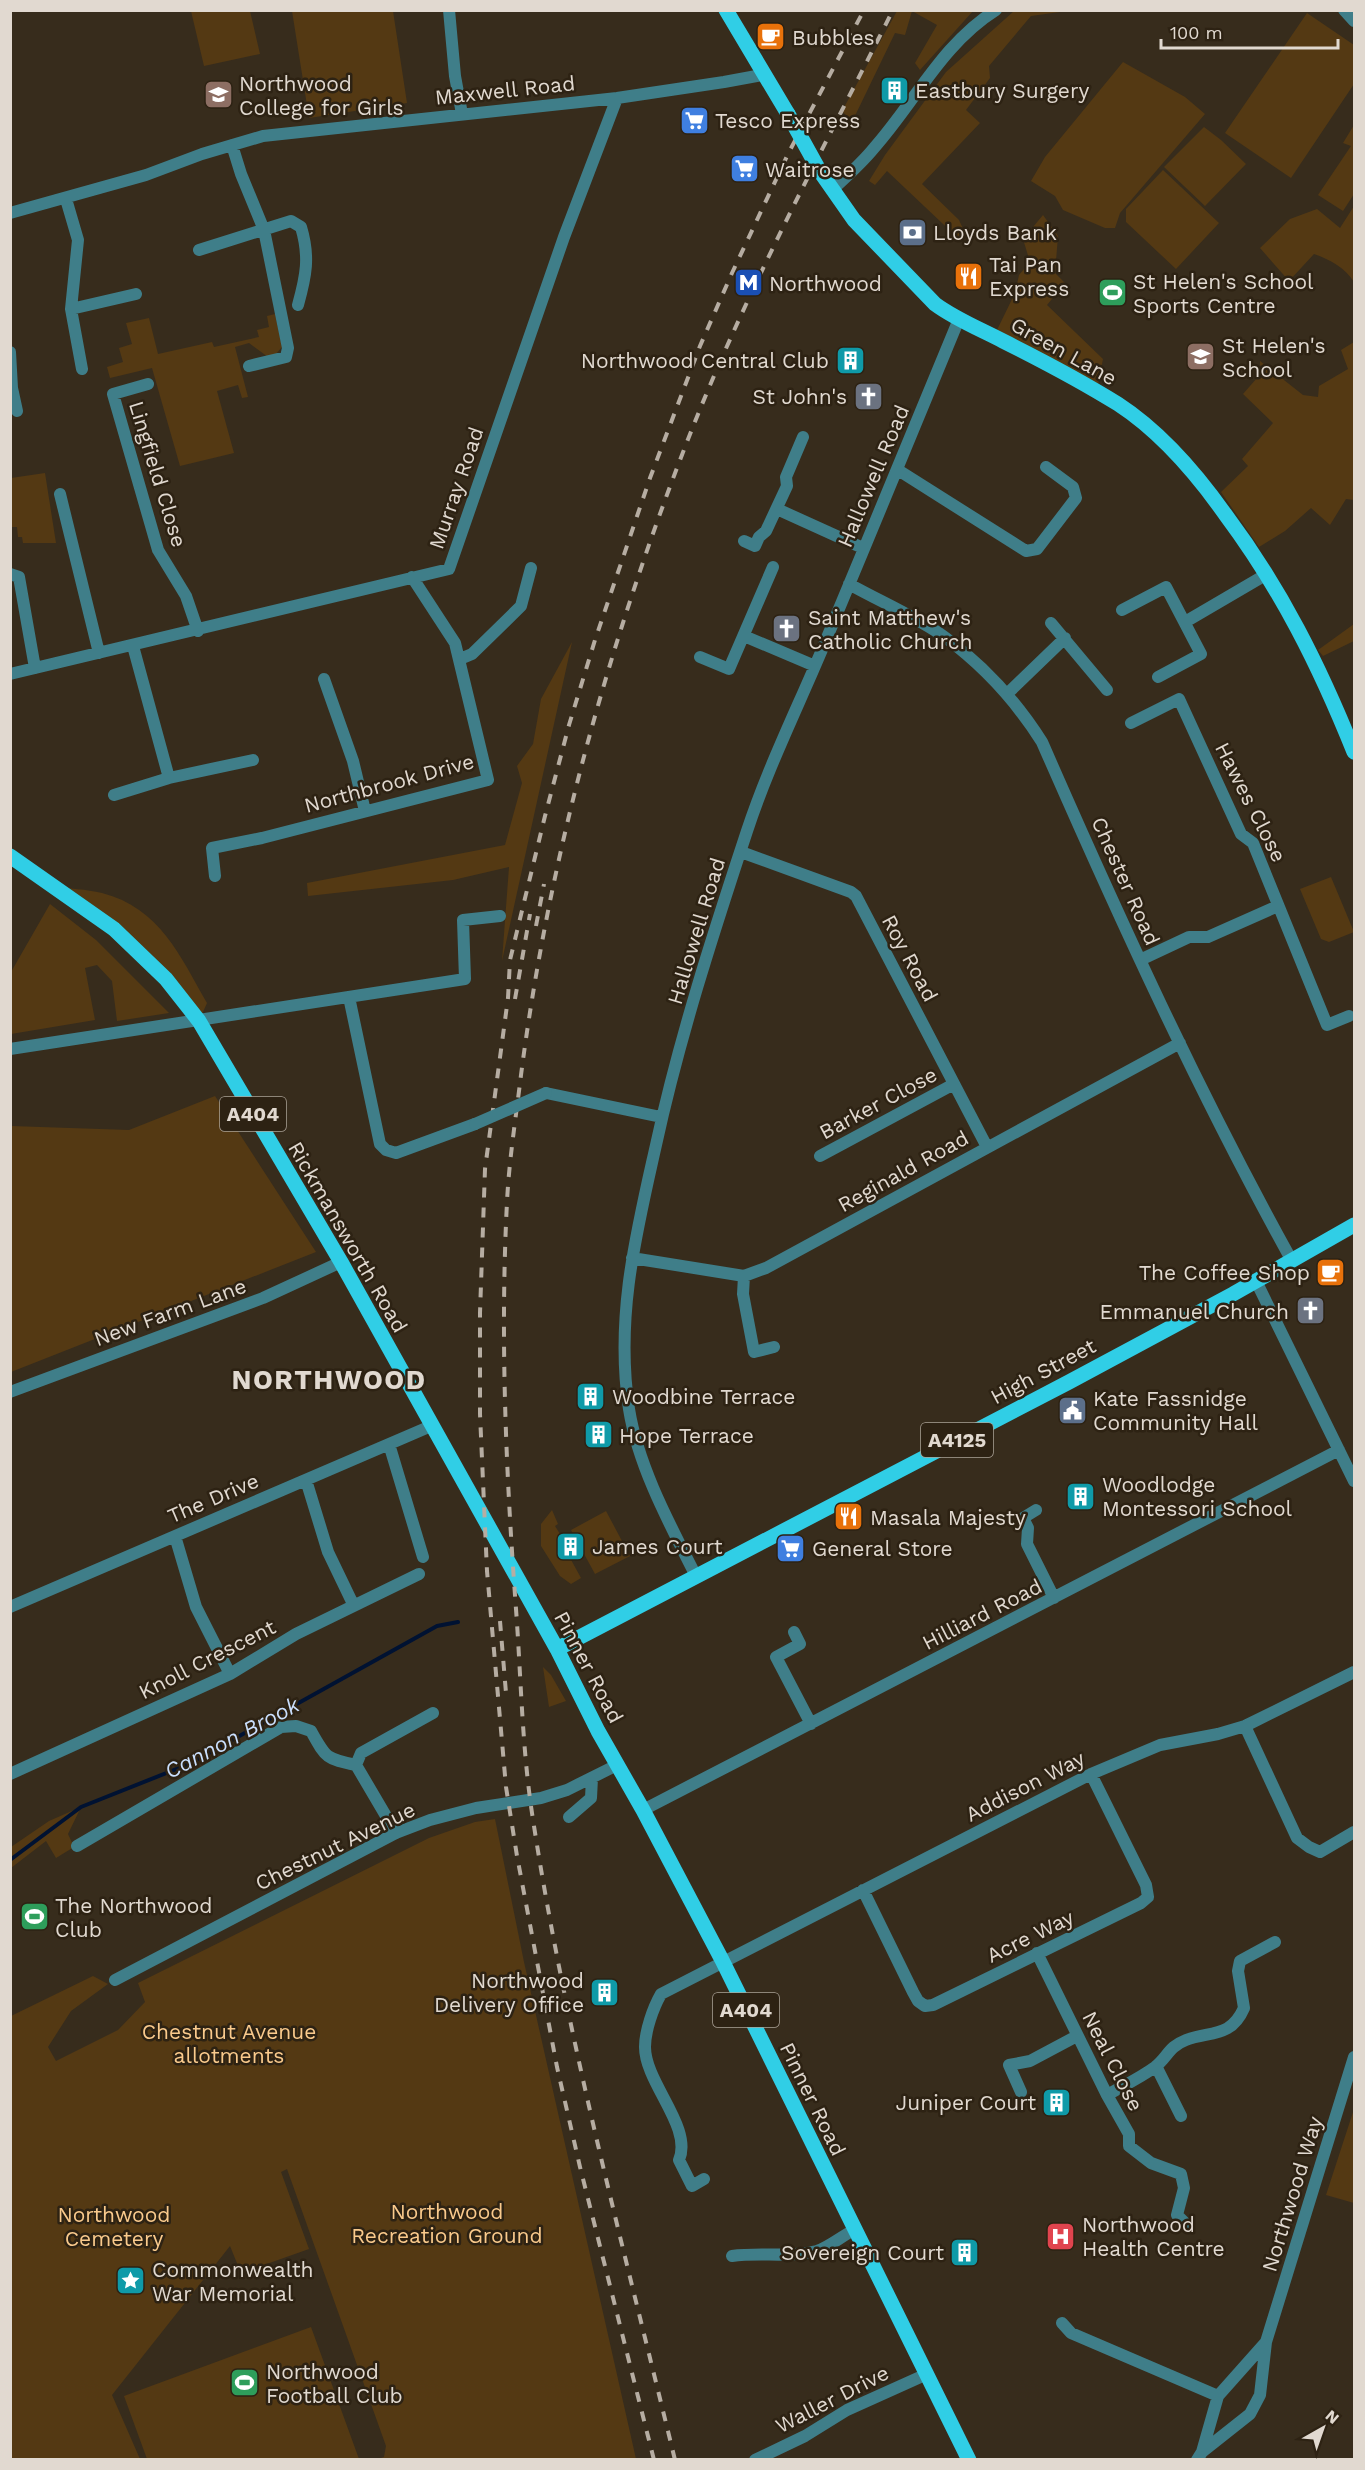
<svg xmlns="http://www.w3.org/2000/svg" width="1365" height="2470" viewBox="0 0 1365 2470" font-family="'Work Sans',sans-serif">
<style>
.green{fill:#543913}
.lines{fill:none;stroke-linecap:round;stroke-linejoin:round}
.stream{stroke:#001232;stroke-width:4}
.minor{stroke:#3f7e89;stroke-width:12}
.major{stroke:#30cee6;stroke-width:15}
.rail{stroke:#b6ada2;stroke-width:4;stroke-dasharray:10 10;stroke-linecap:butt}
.minor-bridge{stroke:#3f7e89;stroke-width:12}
.major-bridge{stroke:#30cee6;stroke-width:15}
.labels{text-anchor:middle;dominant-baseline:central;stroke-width:5;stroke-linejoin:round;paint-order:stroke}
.shield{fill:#2d2213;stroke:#aba297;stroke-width:1.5}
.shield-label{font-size:20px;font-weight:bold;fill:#e1d9d0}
.poi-label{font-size:21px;fill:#e1d9d0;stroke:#2d2213;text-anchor:start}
.street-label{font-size:21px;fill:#e1d9d0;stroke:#2d2213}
.park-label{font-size:21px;fill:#faca8c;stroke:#2d2213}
.water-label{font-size:22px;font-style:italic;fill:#cadffd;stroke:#2d2213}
.district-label{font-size:27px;font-weight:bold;letter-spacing:1.5px;fill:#e1d9d0;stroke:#2d2213}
</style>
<rect width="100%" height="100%" fill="#372c1c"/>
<path class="green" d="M191,11H250L260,54L204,66Z
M292,11H393L407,103L309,118Z
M897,11H973L920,70L915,63L937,25L912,11L905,35L895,33L852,122L842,111Z
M1014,11H1067L1031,16L989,66L990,78L966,110L980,123L922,184L959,220L965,233L961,241L887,171L875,185L869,181L885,155L946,72Z
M1307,13L1354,45V84L1291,178L1225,133Z
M1123,62L1185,97L1205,114L1120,213L1115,228H1105L1063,210L1055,196L1031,181L1045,157Z
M1354,125V194L1343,211L1318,195L1351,146L1343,143Z
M1204,127L1221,140L1246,164L1205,206L1164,167Z
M1163,170L1219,223L1176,269L1126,222V209Z
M1354,206V282C1345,268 1331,260 1314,254L1289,281L1260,248L1290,219L1317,209L1340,228Z
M1043,215L1058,236L1055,273L1065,283L1047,305L1103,359L1098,385L997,330L1015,293L1019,275L1030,262L1023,239Z
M275,314L282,347L275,355L268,357L249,343L235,347L248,397L242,398L238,385L217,391L234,453L180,466L152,368L110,378L107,367L123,362L119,348L132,344L126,323L149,318L158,354L212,342L214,347L259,337L257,330L269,327L267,316Z
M1354,342V500L1346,499L1330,525L1311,508L1285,531L1259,547L1221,492L1248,466L1242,459L1273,423L1243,394L1264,370L1260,365V361L1303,395L1318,397L1319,386L1348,369L1341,350Z
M45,473L56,543H23L22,537H18L17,527H11V478Z
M1354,624V641L1323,656L1318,650Z
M572,642L502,961L509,867L453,880L308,896L307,883L505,845L522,783L517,766L533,744L541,699Z
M1331,877L1354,932L1329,942L1321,939L1300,889Z
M52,886C69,889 86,889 102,893C160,908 180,956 207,1003L199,1021L166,979Z
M50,904L96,940L169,1013L117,1021L112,981L97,965L85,968L95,1020L11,1034V972Z
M215,1096L316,1252L11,1372V1126L129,1130Z
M552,1510L558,1524L555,1526L560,1534L558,1536L581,1578L571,1584L560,1576L541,1546V1524Z
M606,1511L630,1556L595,1574L571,1530Z
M543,1667L551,1675L566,1701L549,1707Z
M81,1807L68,1834L74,1847L56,1858L46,1841L11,1868V1847L49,1821Z
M495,1819L524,1962L636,2459H378L384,2457L386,2446L287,2169L281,2172L309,2249L241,2273L230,2246L112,2395L140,2459H11V2016L93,1976L108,1984L71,2011L48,2047L56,2061L118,2030L145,2002L138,1983L429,1838L475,1822Z
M1354,2109V2203L1326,2195Z
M311,2327L359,2459H147L124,2396Z"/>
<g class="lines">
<path class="stream" d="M10,1860L81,1807L189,1764L437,1626L458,1622"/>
<path class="minor" d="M449,10L455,76L462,114
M1344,10L1354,21
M232,145L241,174L264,230L288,348L286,357L249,366
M832,190C847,176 861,164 874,148C915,102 942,44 996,10
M66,199L78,240L71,309L82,369
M10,213L146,175L202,154L263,136L617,98L724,82L762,75
M199,250L291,221L301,227C310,257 306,276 298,305
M71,309L136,294
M10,352L12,388L17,411
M148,384L113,394L158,550L186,596L198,631
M898,470L1026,551L1037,549L1076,498L1073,487L1046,467
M60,494L99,653
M777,509L863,548
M744,541L755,546L759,537L766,531L787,486L786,477L803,437
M10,574L19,577L35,668
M849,584C881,602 917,617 946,638C985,667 1016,701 1042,742C1119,918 1199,1093 1292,1261
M1122,610L1166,587L1201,654L1158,677
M1185,622L1267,574
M1051,623L1107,690
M744,636L815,666
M133,646L169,778
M700,657L729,669L773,567
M460,659L472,654L521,606L531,568
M10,674L449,569L564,237L617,98
M324,679L353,761L365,811
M1008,693L1065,638
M1131,723L1179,699L1241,834L1253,843L1327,1025L1349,1016
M114,795L169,778L253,760
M741,852L851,892L856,896L987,1147
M215,876L212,848L262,838L488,780L455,643L412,577
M1140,960L1189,937H1208L1278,906
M349,997L380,1144L386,1150L396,1153L475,1124
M10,1049L465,979L463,920L500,916
M546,1093L661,1117
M820,1156L954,1084
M632,1258L744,1276L766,1268L1180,1043
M744,1276L743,1294L754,1352L774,1347
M1256,1281L1354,1481
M10,1392L263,1298L341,1262
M389,1444L423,1557
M306,1480L328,1552L353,1604
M1036,1510L1023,1518L1028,1528L1027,1544L1054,1598
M175,1536L196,1607L230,1674
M696,1576C670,1525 638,1466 629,1409C615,1317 636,1234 656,1145C679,1039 713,934 747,831C767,770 796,711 821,652C867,541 914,430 959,319
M10,1607L431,1426
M794,1632L800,1644L776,1657L811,1724
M1245,1726L1297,1838L1309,1847L1320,1852L1354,1832
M356,1765L361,1753L433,1713
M10,1774L230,1674L296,1634L419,1574
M643,1810L1339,1450
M569,1817L591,1798L592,1778
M77,1846L281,1727L296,1726L311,1731C326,1758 326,1759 356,1765L396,1833
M863,1890L913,1992L918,2001L925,2006L933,2005L1141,1903L1148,1897L1146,1885L1091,1774
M1037,1953L1107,2095L1129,2134V2146L1151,2163L1181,2174L1184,2188L1177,2215L1188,2226
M115,1980L396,1833L430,1820L476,1808L541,1798L567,1790L617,1765
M1156,2066L1181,2116
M1021,2092L1009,2065L1030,2061L1077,2036
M1107,2095C1123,2086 1140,2078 1155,2067C1168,2057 1168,2047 1186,2040C1210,2031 1231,2038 1244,2008L1238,1971L1240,1961L1275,1942
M704,2179L692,2186L679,2160C693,2127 645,2083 645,2047C645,2031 653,2008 661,1994L1091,1774L1160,1745L1218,1734L1245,1726L1354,1672
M732,2256C760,2252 789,2258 817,2251C829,2247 842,2236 854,2230
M1062,2323L1071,2333L1218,2396
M1202,2452L1218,2396L1266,2342
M755,2460L805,2436L847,2410L927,2374
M1197,2460L1202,2452L1250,2414L1260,2395L1266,2342L1354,2057"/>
<path class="major" d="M726,10L788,114
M819,170L854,220L935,304C955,319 980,329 1003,341C1041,360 1081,381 1118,404C1161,432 1196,473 1225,514C1281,589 1319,665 1354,752
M10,856L114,929L166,979L199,1021L341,1262L557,1649L598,1731L643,1810L722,1960L969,2460
M557,1649L1069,1382L1233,1294L1354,1225"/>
<path class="rail" d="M536,926L544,884
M515,999L530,914
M500,1621L506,1693
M654,2460L580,2167L557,2067L517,1856L506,1787L487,1571L480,1414V1313L485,1169L508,998L510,960L545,816L569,725L595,640L650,478L700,346L732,273L789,152L864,10
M675,2460C623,2245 565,2032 532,1813C522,1746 521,1677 516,1609C506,1474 500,1337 507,1202C509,1160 516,1117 521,1075C550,851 611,634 694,424C751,282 824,147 893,10"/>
<path class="minor-bridge" d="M475,1124L546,1093"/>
<path class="major-bridge" d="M788,114L819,170"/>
</g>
<defs>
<symbol id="cafe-square" viewBox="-11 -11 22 22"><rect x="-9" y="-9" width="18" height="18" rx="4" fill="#e8710a" stroke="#2d2213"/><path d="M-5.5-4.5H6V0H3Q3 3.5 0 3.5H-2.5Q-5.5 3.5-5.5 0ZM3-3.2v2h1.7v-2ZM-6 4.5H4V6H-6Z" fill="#fff"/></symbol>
<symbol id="building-square" viewBox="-11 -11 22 22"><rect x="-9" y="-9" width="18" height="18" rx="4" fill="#0f9aa8" stroke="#2d2213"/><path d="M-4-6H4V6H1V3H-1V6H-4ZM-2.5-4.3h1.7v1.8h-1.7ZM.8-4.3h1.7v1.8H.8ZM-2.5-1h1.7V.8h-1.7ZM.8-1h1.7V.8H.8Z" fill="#fff"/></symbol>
<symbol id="school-square" viewBox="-11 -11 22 22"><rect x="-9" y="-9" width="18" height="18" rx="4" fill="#8d6e63" stroke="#2d2213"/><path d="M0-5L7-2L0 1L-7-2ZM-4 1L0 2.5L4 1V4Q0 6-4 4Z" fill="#fff"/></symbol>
<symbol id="supermarket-square" viewBox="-11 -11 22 22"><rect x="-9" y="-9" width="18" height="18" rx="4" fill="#3f7fe0" stroke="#2d2213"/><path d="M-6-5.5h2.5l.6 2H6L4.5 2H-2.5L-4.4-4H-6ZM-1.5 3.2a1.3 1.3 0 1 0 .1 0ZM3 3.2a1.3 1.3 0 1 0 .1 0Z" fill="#fff"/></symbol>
<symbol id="bank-square" viewBox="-11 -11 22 22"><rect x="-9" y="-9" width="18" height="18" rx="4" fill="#5c6f8a" stroke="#2d2213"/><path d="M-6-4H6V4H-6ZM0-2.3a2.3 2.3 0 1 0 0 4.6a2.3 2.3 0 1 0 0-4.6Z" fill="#fff"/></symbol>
<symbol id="restaurant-square" viewBox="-11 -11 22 22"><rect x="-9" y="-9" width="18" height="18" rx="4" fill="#e8710a" stroke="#2d2213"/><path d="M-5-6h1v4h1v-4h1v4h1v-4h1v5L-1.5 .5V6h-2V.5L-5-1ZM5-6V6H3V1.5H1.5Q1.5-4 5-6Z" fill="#fff"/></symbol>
<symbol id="metro-square" viewBox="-11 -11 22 22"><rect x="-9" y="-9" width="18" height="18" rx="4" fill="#1a4fb4" stroke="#2d2213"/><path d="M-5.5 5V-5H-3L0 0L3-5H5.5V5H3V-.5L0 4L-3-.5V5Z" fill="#fff"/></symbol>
<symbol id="stadium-square" viewBox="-11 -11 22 22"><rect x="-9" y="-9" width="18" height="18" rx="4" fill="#2e9e5b" stroke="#2d2213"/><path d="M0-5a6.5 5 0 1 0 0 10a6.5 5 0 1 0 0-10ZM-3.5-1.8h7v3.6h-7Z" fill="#fff"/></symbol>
<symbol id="church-square" viewBox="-11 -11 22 22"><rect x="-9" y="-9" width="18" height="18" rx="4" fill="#6b7280" stroke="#2d2213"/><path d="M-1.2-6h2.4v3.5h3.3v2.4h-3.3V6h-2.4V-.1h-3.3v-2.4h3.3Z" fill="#fff"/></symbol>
<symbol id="civic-square" viewBox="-11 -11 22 22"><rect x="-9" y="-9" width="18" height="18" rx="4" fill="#5c6f8a" stroke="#2d2213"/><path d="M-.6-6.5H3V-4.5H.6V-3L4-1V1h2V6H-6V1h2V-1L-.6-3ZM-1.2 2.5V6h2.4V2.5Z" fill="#fff"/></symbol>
<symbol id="hospital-square" viewBox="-11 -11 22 22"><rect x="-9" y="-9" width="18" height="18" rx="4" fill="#e0444e" stroke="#2d2213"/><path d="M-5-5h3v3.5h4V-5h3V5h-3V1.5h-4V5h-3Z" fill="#fff"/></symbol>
<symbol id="sight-square" viewBox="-11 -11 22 22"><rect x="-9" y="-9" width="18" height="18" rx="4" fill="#0f9aa8" stroke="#2d2213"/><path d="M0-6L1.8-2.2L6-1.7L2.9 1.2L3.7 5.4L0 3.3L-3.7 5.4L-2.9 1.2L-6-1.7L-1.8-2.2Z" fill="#fff"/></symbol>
</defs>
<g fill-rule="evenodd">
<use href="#cafe-square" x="754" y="20" width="33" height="33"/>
<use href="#building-square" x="878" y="74" width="33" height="33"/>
<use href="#school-square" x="202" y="78" width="33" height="33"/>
<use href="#supermarket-square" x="678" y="104" width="33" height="33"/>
<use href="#supermarket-square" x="728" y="152" width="33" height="33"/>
<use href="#bank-square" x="896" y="216" width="33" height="33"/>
<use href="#restaurant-square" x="952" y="260" width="33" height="33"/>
<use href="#metro-square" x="732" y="266" width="33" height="33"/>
<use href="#stadium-square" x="1096" y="276" width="33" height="33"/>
<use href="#school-square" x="1184" y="340" width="33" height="33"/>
<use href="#building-square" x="834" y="344" width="33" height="33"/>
<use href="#church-square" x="852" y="380" width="33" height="33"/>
<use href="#church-square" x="770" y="612" width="33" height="33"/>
<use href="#cafe-square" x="1314" y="1256" width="33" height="33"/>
<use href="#church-square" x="1294" y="1294" width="33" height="33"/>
<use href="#building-square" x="574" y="1380" width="33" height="33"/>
<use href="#civic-square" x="1056" y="1394" width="33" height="33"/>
<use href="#building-square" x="582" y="1418" width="33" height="33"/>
<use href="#building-square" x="1064" y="1480" width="33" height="33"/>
<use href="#restaurant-square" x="832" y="1500" width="33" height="33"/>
<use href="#building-square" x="554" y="1530" width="33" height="33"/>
<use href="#supermarket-square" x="774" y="1532" width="33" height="33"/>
<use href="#stadium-square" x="18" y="1900" width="33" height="33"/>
<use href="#building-square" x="588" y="1976" width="33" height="33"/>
<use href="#building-square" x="1040" y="2086" width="33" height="33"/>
<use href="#hospital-square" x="1044" y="2220" width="33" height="33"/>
<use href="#building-square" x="948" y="2236" width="33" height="33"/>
<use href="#sight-square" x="114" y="2264" width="33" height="33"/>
<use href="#stadium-square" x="228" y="2366" width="33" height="33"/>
</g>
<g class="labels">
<g class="shield">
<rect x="220" y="1097" width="66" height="34" rx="4.5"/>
<rect x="921" y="1423" width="72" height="34" rx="4.5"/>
<rect x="713" y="1993" width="66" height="34" rx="4.5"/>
</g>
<g class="shield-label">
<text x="253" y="1114">A404</text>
<text x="957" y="1440">A4125</text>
<text x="746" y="2010">A404</text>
</g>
<g class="poi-label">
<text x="792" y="37">Bubbles</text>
<text x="239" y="83">Northwood<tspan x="239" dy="24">College for Girls</tspan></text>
<text x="915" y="90">Eastbury Surgery</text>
<text x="715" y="120">Tesco Express</text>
<text x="765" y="169">Waitrose</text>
<text x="933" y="232">Lloyds Bank</text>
<text x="989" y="264">Tai Pan<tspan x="989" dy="24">Express</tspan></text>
<text x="1133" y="281">St Helen's School<tspan x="1133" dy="24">Sports Centre</tspan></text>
<text x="769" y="283">Northwood</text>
<text x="1222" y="345">St Helen's<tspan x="1222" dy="24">School</tspan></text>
<text x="829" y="360" text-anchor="end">Northwood Central Club</text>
<text x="847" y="396" text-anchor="end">St John's</text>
<text x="808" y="617">Saint Matthew's<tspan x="808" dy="24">Catholic Church</tspan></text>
<text x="1310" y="1272" text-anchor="end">The Coffee Shop</text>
<text x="1289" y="1311" text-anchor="end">Emmanuel Church</text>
<text x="612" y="1396">Woodbine Terrace</text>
<text x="1093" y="1398">Kate Fassnidge<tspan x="1093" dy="24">Community Hall</tspan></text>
<text x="619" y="1435">Hope Terrace</text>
<text x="1102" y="1484">Woodlodge<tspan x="1102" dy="24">Montessori School</tspan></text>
<text x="870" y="1517">Masala Majesty</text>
<text x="592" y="1546">James Court</text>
<text x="812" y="1548">General Store</text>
<text x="55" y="1905">The Northwood<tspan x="55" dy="24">Club</tspan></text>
<text x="584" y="1980" text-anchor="end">Northwood<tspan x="584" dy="24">Delivery Office</tspan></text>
<text x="1036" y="2102" text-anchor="end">Juniper Court</text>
<text x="1082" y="2224">Northwood<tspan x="1082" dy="24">Health Centre</tspan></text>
<text x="944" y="2252" text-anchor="end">Sovereign Court</text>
<text x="152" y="2269">Commonwealth<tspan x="152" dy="24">War Memorial</tspan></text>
<text x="266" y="2371">Northwood<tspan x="266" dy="24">Football Club</tspan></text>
</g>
<g class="street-label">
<text transform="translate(505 90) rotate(-6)">Maxwell Road</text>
<text transform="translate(1064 351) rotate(29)">Green Lane</text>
<text transform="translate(158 474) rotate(73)">Lingfield Close</text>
<text transform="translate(873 476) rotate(-67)">Hallowell Road</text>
<text transform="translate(456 488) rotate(-71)">Murray Road</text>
<text transform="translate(389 783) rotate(-15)">Northbrook Drive</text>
<text transform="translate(1251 802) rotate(63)">Hawes Close</text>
<text transform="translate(1126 881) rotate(66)">Chester Road</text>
<text transform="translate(696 931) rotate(-73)">Hallowell Road</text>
<text transform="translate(910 958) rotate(62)">Roy Road</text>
<text transform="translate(878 1103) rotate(-28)">Barker Close</text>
<text transform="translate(903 1171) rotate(-29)">Reginald Road</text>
<text transform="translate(348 1237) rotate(60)">Rickmansworth Road</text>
<text transform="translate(170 1312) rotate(-20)">New Farm Lane</text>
<text transform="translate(1043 1371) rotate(-28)">High Street</text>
<text transform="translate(213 1498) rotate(-23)">The Drive</text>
<text transform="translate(982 1614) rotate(-27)">Hilliard Road</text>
<text transform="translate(207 1659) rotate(-27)">Knoll Crescent</text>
<text transform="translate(589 1667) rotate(62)">Pinner Road</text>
<text transform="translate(1025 1786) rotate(-27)">Addison Way</text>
<text transform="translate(335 1846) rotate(-26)">Chestnut Avenue</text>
<text transform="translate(1030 1936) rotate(-26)">Acre Way</text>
<text transform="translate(1113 2061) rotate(63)">Neal Close</text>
<text transform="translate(813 2099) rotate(64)">Pinner Road</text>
<text transform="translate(1292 2194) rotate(-73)">Northwood Way</text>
<text transform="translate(832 2399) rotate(-27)">Waller Drive</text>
</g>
<g class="park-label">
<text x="229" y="2031">Chestnut Avenue<tspan x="229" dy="24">allotments</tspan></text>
<text x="447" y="2211">Northwood<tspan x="447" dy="24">Recreation Ground</tspan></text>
<text x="114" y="2214">Northwood<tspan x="114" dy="24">Cemetery</tspan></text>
</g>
<g class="water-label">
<text transform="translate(232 1738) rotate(-28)">Cannon Brook</text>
</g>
<g class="district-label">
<text x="329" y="1380">NORTHWOOD</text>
</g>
</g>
<rect width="1365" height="2470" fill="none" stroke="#e1d9d0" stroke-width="24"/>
<g transform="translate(1323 2428) rotate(40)" stroke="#2d2213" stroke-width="4.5" paint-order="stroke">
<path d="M0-4.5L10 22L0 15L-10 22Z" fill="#e1d9d0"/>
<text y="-9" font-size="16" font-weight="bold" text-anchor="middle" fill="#e1d9d0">N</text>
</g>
<path d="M1161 39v9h177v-9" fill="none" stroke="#e1d9d0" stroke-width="3"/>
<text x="1170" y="39" font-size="18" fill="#e1d9d0" stroke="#2d2213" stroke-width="4.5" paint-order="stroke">100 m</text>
</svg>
